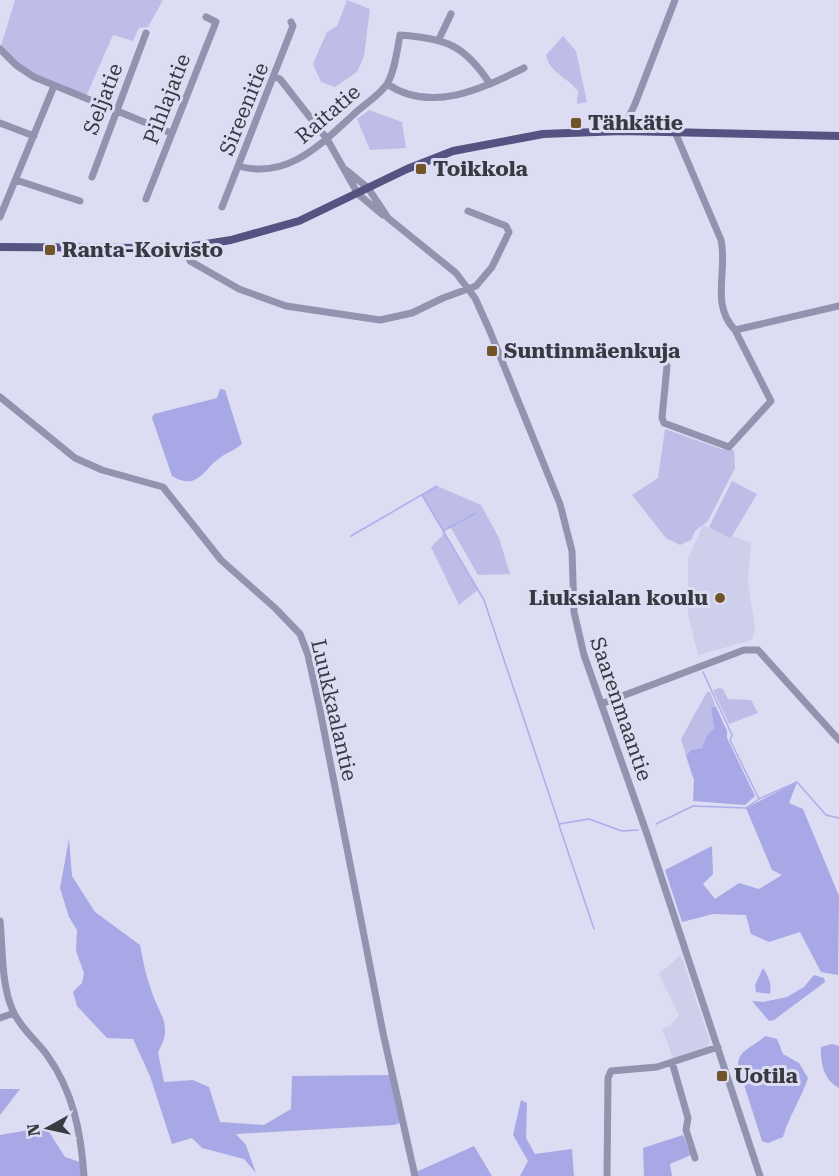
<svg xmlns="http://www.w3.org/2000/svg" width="839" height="1176" viewBox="0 0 839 1176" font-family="'Roboto Serif',serif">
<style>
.built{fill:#cecfeb}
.green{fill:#bdbde8}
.forest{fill:#a8a8e6}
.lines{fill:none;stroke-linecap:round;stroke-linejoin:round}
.stream{stroke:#adadeb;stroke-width:1.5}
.minor{stroke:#9293ae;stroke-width:7}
.major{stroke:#555382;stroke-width:8}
.poi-dot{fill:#725429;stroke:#dcdcf2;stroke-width:2}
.labels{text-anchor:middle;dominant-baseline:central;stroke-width:6;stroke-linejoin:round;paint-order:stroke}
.street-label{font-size:21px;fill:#383941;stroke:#dcdcf2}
.poi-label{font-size:21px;font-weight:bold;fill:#383941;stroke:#dcdcf2;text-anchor:start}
</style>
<rect width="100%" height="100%" fill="#dcdcf2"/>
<path class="built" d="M703,525L751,543L748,582L755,628L752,640L698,655L688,615V559Z
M681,955L710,1041L707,1046L673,1058L662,1028L671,1025L679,1015L659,974Z"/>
<path class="green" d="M15,0H163L148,27L139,28L133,41L113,35L85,99L34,77L0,49Z
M347,0L370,9L364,56L357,72L335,87L321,82L313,64L327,32L337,26Z
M563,36L576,51L587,102L577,104L578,91C568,78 549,72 546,55Z
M369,110L402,122L406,148L370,150L357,119Z
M665,429L721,449L734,450L735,468L708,521L695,531L691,540L680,545L666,538L632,495L658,478Z
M732,481L757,494L731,538L709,527Z
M437,486L481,505L499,538L510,574L478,575L451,528L443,530L478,590L459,605L431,547L442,536L443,531L422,495Z
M719,688L723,689L728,699L751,700L758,713L729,724L713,690Z
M707,692H710L716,707H711L714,728L707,735L702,748L691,750L686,756L681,739Z"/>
<path class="forest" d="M220,389L225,390L242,444C235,450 228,452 221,457C204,468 198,492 172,476L152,418L154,414L217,398Z
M711,707H716L727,731V738L755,796L745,805L693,801L694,780L686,756L691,750L702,748L707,735L714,728Z
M797,782L789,803L803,809L839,896L838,975L821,972L800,932L769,942L751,934L746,915L713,914L682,922L665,870L712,846L713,874L703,884L715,899L739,883L759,889L782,875L772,870L746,808Z
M69,839L72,876L95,912L140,945C143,959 145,973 150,986C157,1013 175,1024 158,1052L164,1082L193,1080L209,1087L220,1122L264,1125L291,1109L292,1076L392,1075L402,1122L394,1125L236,1134L246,1145L256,1173L244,1159L202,1148L192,1138L172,1144L150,1076L133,1039L107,1038L77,1006L73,992L82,983L84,973L76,951L77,930L69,917L60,888Z
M763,968C768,976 772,983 770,994L756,992L755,985Z
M814,975L824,978L825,982L774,1020L769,1021L752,1001L763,1002L787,997L804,987Z
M765,1036L777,1039L783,1054L799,1063L808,1078C801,1099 789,1116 783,1137L768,1143L762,1141L738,1066C738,1049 754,1047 765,1036Z
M832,1044L839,1046V1088C824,1081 820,1062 821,1047Z
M0,1089H20L0,1115Z
M521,1100L527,1103L526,1138L535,1154L572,1149L574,1176H520L528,1161L513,1135Z
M46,1127L65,1157L83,1163L84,1176H0V1135Z
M683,1135L691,1155L670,1164L672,1176H644L643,1148Z
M474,1146L492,1176H415L414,1173Z"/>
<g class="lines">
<path class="stream" d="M422,495L484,600L559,824L589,819L622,831L638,830
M443,531L476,513
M351,536L437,486
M703,672L732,735L730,740L759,799L797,782L826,815L839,818
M656,824L693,806L746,808L759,799
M559,825L594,929"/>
<path class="minor" d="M439,39L451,14
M0,49L16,65L34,77L171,133
M275,77L280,79L327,139L358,194L383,215
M387,84C432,114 483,88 524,68
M0,123L34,136
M622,131L635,104L675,0
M675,132L721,240C728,271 710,304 735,330L839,306
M238,166C287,180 320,145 353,115C363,105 379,96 387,84C395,71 397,50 400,35C446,39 464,44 490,84
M346,170L368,188L388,218L456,273L475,298L489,329L560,504L572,551L574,612L584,655L648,837L760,1176
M92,177L146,33
M16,180L80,201
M146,199L216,22L206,17
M222,207L293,26L291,22
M0,217L54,86
M187,247L190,261L239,289L286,306L380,320L412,313L443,298L476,286L492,267L509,232L506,226L468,211
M667,366L662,418L664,423L729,447L771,401L735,330
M0,397L75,458L102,470L163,487L221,560L275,608L300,634L308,655L320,710L383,1033L415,1176
M601,704L744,650H758L839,740
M0,921C3,950 1,985 13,1011C21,1029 36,1040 47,1055C73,1091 81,1132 84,1176
M0,1018L14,1013
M672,1062L688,1118L686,1130L695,1158
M607,1176L608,1078L611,1071L657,1067L718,1047"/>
<path class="major" d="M0,247L151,248L187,247L231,240L299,221L407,169L453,151L543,134L622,131L839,136"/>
</g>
<g class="poi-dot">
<rect x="570" y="117" width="12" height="12" rx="3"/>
<rect x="415" y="163" width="12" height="12" rx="3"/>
<rect x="44" y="244" width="12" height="12" rx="3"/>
<rect x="486" y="345" width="12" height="12" rx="3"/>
<circle cx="720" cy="598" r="6"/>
<rect x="716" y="1070" width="12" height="12" rx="3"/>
</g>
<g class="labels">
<g class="street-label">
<text transform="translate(103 99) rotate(-69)">Seljatie</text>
<text transform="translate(167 99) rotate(-69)">Pihlajatie</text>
<text transform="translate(244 109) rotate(-68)">Sireenitie</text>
<text transform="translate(328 114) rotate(-41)">Raitatie</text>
<text transform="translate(621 709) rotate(71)">Saarenmaantie</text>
<text transform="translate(334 710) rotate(77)">Luukkaalantie</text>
</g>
<g class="poi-label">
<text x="588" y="123">Tähkätie</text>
<text x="433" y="169">Toikkola</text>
<text x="62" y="250">Ranta-Koivisto</text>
<text x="504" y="351">Suntinmäenkuja</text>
<text x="708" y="598" text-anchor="end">Liuksialan koulu</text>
<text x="734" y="1076">Uotila</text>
</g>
</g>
<g transform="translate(48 1128) rotate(262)" stroke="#dcdcf2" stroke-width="4.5" paint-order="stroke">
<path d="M0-4.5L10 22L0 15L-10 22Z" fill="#383941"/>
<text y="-9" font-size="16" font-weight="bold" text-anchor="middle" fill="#383941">N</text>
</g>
</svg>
